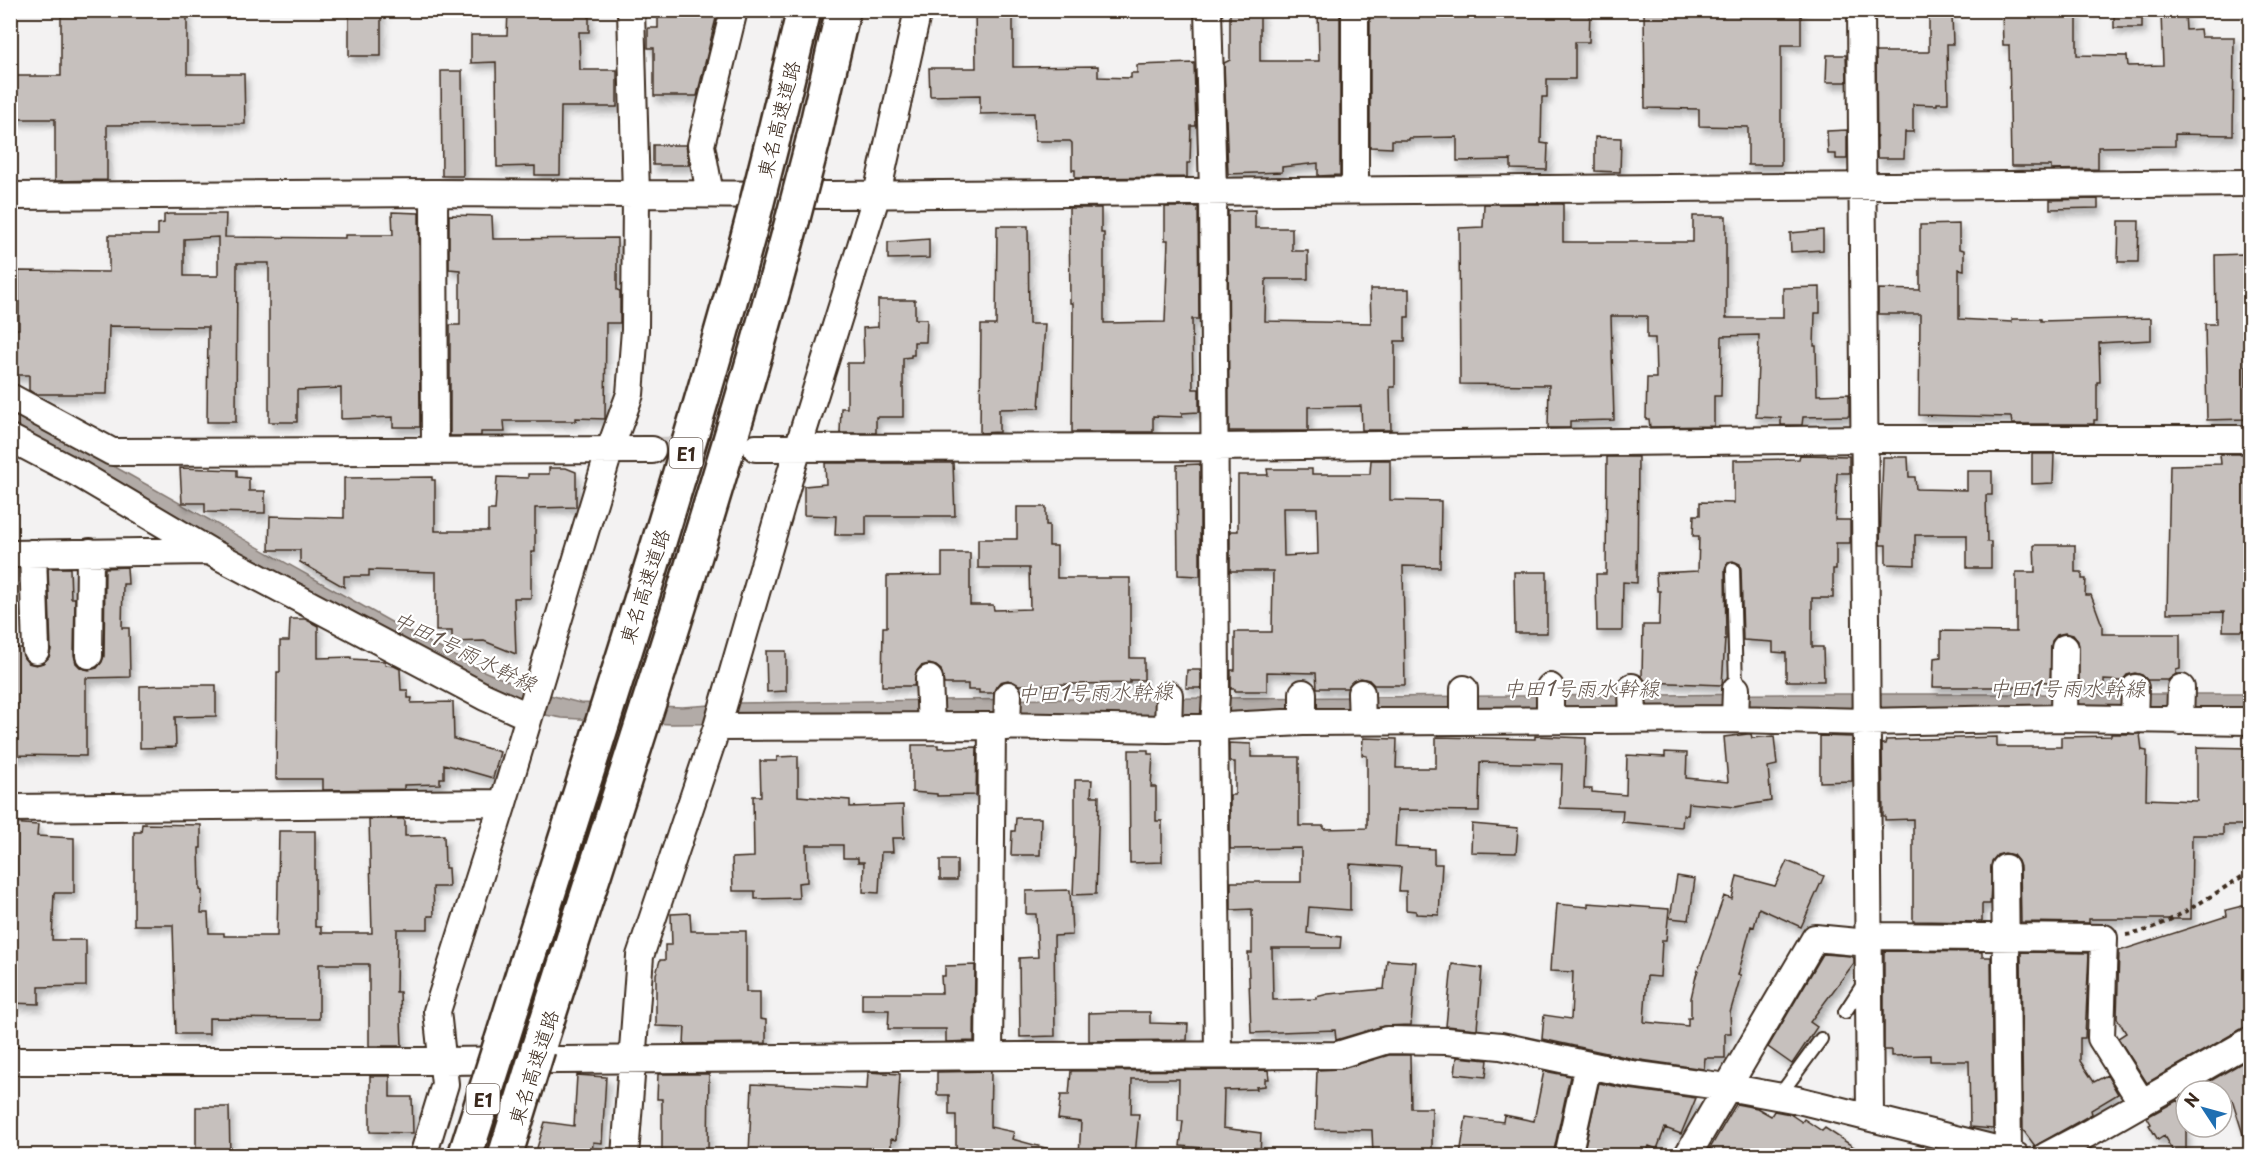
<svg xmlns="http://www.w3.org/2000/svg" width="2261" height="1166" viewBox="0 0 2261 1166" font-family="'Playpen Sans','Klee One',sans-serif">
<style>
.water{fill:#b2aba7;stroke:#827770;stroke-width:1.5}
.building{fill:#c6c0bd;stroke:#3b2a1e;stroke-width:1.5;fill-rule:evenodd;filter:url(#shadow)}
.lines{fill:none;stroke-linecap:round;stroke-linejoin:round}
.street-tunnel{stroke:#cecac8;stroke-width:26;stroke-dasharray:26 13;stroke-linecap:butt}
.lane-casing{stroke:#3b2a1e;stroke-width:16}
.street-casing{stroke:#3b2a1e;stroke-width:30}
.highway-casing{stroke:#3b2a1e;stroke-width:38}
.path{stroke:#3b2a1e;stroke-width:4;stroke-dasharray:4.5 4.5;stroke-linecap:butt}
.lane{stroke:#fff;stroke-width:12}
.street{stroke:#fff;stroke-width:26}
.highway{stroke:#fff;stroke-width:33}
.highway-bridge-casing{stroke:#3b2a1e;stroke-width:38;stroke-linecap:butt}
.highway-bridge{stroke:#fff;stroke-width:33}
.labels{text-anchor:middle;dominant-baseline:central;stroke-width:4.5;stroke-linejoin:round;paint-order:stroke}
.shield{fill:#fff;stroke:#766a62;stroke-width:1.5}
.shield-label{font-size:18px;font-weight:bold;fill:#3b2a1e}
.street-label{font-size:20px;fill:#3b2a1e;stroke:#fff}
.water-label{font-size:21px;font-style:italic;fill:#65574e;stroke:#fff}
</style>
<defs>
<filter id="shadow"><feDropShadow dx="3.5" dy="6" stdDeviation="3" flood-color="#0004"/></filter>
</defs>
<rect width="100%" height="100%" fill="#f3f2f2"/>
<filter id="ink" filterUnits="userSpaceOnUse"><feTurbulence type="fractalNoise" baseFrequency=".0167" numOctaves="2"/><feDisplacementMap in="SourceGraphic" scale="12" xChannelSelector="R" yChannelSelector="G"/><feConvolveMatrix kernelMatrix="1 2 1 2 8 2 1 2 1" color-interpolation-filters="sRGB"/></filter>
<g filter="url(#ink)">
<path class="water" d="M10,411L117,468L393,623L481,670L527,689L580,703L682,707L739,703L936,700L1788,694H2250V711L671,724L562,718L540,714L11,433Z"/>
<path class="building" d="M61,10H187V74H244L245,124L107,125V180L55,181V119H10V76H61Z
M349,10H381V56H349Z
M508,10H589V32H579L580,70H617V107H561L560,175H535V166L497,167L496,62L471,63V35H507Z
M658,10H718L697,96H654V48H648V28H658Z
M975,10H1013V67L1098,66V77L1131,78V73H1137V65L1194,63L1196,126H1191L1190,163H1187V177L1075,178V170H1072V143L1070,141H1035L1034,113L980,114V95L930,96L929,68H976Z
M1230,10H1260V61H1319L1318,10H1340V175L1318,176V163L1282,167V172L1228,174L1224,63L1230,60Z
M1370,10H1590L1589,42H1575V79H1547V97H1542L1541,143L1548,144L1547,170L1511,169V160L1457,161V137L1409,138V140H1392V148L1370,147Z
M1644,10H1801V45H1781V165H1748V127L1699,126V109L1645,108Z
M2002,10H2077V55L2127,56L2128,66L2163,65L2161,14L2185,13L2186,30L2200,29L2201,37H2234L2233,135L2175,134V146L2098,147V169L2051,170V166H2011L2009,45H2003Z
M2114,10H2142V28H2114Z
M1952,15L1953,44H1947L1948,103H1937V105L1913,104V132H1905L1904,158H1877L1876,52H1929V16Z
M1827,55H1846L1847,82H1826Z
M441,71H462L463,176H442Z
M1847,130V159H1836V154H1828L1827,131Z
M1595,137L1621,138L1620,172L1595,171Z
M653,145H686L689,165H653Z
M2098,199V208L2050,209V200Z
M1484,204H1563V242H1693V216H1726V318H1783V288L1820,287V313H1815L1814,346H1816L1817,395L1849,394V416L1803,417L1802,425H1781V418L1756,417L1759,335L1722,336L1721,396H1714V426L1650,427L1649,419H1646L1647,378H1656L1655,338H1647V316H1611L1614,420L1570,421V428H1548L1549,385L1460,384L1459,228L1483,227Z
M1165,207H1198L1199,319H1192L1193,389H1199V412L1182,413V417L1153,416V432H1072L1073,303H1070L1069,208H1101V233H1104V323L1165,322L1168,240H1165Z
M1255,210V228H1292V251H1308V279H1266L1265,321L1371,323L1370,289H1409V317H1405V341H1395V387H1390L1391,430H1362L1361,406L1308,407V431H1229L1228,211Z
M392,212L419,213L420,427H393V417L341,419V388L297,390V422H269V263H237L236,422H207L208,327L109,326L107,394H35L29,390V375H10V329H19V271L109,272V235H158V224L164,223V215L169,214H226L225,237L345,238V235H393ZM218,237V276H184V239Z
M449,215L492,216L493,239L617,238V290L620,291V323H606L605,419L576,418V421H504L505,432H481V436H450V325H460V270L449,269Z
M2119,221H2139L2138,262H2118Z
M1959,224V249L1964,250V270L1959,269V319L2012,322V319H2041V321L2151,318V340L2099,343L2100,382H2097V420H2094V424H2012L2011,417L1919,415L1920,314H1878V289L1920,290V225Z
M997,226H1028L1029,324H1045L1039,408L999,409V432L980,433L981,325H996Z
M1823,230V250L1791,252L1790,233Z
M929,239V258L888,259V242Z
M2245,254L2246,419L2207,420L2205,324H2216L2215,255Z
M878,300H915V319H927L926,342H914V355H911V357L903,358V417H876V433H840L841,408H847V363H864L863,328L878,327Z
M2032,454H2054L2053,483L2032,484Z
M2220,454H2250V631H2223L2224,612L2167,613L2170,465L2221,464Z
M1800,455L1849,456V473H1837L1835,520H1850V543H1836V569H1833V598H1812V647H1823L1824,681H1786V653L1773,652V642L1743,640L1741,569L1740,564L1733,561L1728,562L1725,569L1726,639H1725L1722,685L1646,682L1642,677L1643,625H1659L1660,591H1657L1656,573L1698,571L1699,536H1693L1694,515H1700V502L1734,503V460L1799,459Z
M1607,457H1638L1637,583L1623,582L1622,631H1597L1596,574H1606Z
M1883,457H1908L1909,477H1915L1916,489L1967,490V471H1992V495H1986L1987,542H1991V568H1967V535H1915V565L1886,564V545H1880Z
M1371,460H1390V500L1441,501L1440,567L1403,566L1405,685H1374L1369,680L1361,678L1353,681L1347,688H1317L1316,673L1267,672V691H1235V689H1231V670H1235V632H1272L1273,571H1230V531H1238V475H1268L1267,469H1312V474H1370ZM1283,508H1317L1318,554L1284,556Z
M825,463H953L955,516H866V535H835L836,516L804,515V486L826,484Z
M1200,464V576L1178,575L1177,465Z
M180,468L237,470V477L249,478V491H265V513L205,512V503H182Z
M549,468H566L576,472V507L535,508V552H531V598H514L516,654L484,641L452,642V631H436V572L369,570V576H344V587L300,562V550H269L270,516L344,518V478L432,477V480H435V531H488V510H495L497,477L528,478V474H549Z
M1017,507H1046V525H1049V546H1057V578H1130V658H1144V680H1130V683L1019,685L1008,680L1000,682L996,687L993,693H979V690H968V684H944L941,670L936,666L929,664L921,666L916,672L914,686H882L883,627H887V576L942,575V553H970V605H993L994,610L1030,609L1029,568H978V539H1017Z
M2034,545H2075V572H2082V579H2086L2085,595H2091L2102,625V634H2180V669L2176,670V674L2168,680H2147L2142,675L2135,673L2127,675L2122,681L2104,680V688L2079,686L2078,641L2073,635L2065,633L2057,635L2052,641L2050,682L2033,681L2034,687H1933L1934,658L1941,657V631L2016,632V572H2035Z
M127,567L128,584H123L122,628H129L130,677L86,678V756L10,755V648H21L24,658L28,663L36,665L43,663L49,657L51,650L48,568H70L71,598H75L74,655L76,663L81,668L89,670L97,668L102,662L104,656L105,568Z
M1514,572H1547V633H1515Z
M290,619H305L318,626V658L351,657V659L384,661L386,665L394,666L400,669L401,690H408V698H412L411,703L453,702L454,739L500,752L493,778L444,764V778H440V784L404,785V789L323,790V779H276L277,672H280V641H289Z
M766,651H786V691L767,692Z
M1187,670H1201V688H1186Z
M175,685H216V716L175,717L176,747L140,748V686Z
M1748,734H1751L1752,738L1774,736L1777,765L1768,767L1771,801L1735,807L1689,803L1688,815H1683L1682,827L1622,822L1623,810L1560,808L1562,764L1480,762L1479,811L1397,810L1395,847L1434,849V864H1442L1439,915L1416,914V911L1406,910V891H1399L1401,867L1350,864V910L1309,907L1307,933L1341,937L1340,948H1272L1273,1000L1316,999V997L1328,994L1384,989L1387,960L1416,962L1411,1025L1383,1026L1336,1040L1335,1030L1251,1033L1248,953H1252V909L1231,910V882H1301V848L1230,849V795H1235V762H1229V743L1251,744V757H1299V826H1324V829L1367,828V756L1362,755L1363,738L1397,739L1396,768H1436V737L1535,739V736L1586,738L1584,789H1592V792L1626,795L1627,755L1665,757V752L1687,753L1686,778L1728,782L1724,737Z
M2111,734H2140L2142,750L2147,751L2146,799L2197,801V747L2250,748V825H2223V835H2192L2191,919H2089V923L2021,922L2020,867L2018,861L2013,855L2005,853L1997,855L1992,861L1990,904H1982V922L1913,921V819L1885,820V816H1883L1882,744H1885L1886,740L1997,737V747H2061V737L2111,736Z
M1820,736L1852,737V781L1820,782Z
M912,745H938V748L977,747L976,795L937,796V794L912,792Z
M1129,750H1148V754H1153L1151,787H1156V821H1162V862L1130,863Z
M798,756V796L850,800V807L903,805L904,838H892L893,852H881L879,893L863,892L864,862H858V858H843V845H806L807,882L798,883L799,898L755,899V891H733L732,858L754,857L753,796H761L760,761H777V757Z
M1075,780H1092L1091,796H1099L1096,894L1073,895L1075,847Z
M1016,818H1041L1040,855H1011L1012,831H1015Z
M369,819H403L405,821V836L444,835L445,868H448L449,887H433L434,916H428V929H397L396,992H400L402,1046H369V964H319V1019L209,1018V1034H176L173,925H134V832H141L142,824L201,825V848H199L200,890L202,891L201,913H208L209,933H224V936H277L279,831H315V927H321V933H372Z
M10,823L38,825L37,836L74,838V893H54L52,940H86V986L39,987V1004L10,1003Z
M1472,824L1518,828L1516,853L1471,852Z
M940,860H957V880H940Z
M1787,861L1824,876L1801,927L1759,908L1754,927L1751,926L1738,975H1741L1730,1013L1731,1033H1725V1058H1705L1704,1069L1634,1059L1542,1039L1544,1015L1571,1019L1573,972L1550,971L1551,954H1553L1557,904L1588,907V903L1669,909L1666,940H1662L1660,977L1647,976L1644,1022L1688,1026V1018H1691V998L1696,976L1724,896L1732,899L1737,876L1775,886Z
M1677,876L1695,879L1689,920L1670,918Z
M1070,890L1072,935L1054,936L1055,1036L1020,1037L1019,958L1038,957L1036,914H1026V891Z
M2250,904V1026L2243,1028L2147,1083L2118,1038L2126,1033L2117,1018L2119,951L2227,916L2226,910Z
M690,913L691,931H746V992H760V1019L766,1020V1043L684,1044L685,1027L656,1026V974L660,960H665V945H672L671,914Z
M1884,951L1982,952V957H1991L1993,1129L1970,1127L1969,1061H1930V1055L1891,1056V1050H1884Z
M2021,952L2089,953L2085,1038H2080V1061L2094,1082L2107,1075L2118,1094L2091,1110L2092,1114L2035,1146L2023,1130Z
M1823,954L1851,956L1854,958V963L1810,1022L1817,1027L1792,1064L1768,1047Z
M1452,964L1482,968L1477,1029L1446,1026Z
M975,965L974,1041L946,1042V1029H888L889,1010H862V993H942L941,976H945V966Z
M1117,1012H1150V1023L1188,1024L1187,1040L1089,1041V1013Z
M1389,1055H1410L1411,1108H1432V1155H1373L1372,1130L1315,1129L1317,1070L1342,1069Z
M1457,1057L1488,1060L1486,1077L1455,1074Z
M2250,1058V1144H2246L2232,1099H2228L2226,1091H2193Z
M1268,1070L1269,1079H1265V1086L1256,1087L1257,1089L1224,1090L1223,1128L1261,1133L1260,1155H1238V1151L1180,1146L1183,1121H1178L1179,1079H1132L1131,1114H1139L1135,1155H1079L1081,1122L1058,1119L1061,1095H1069L1071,1071Z
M991,1071L990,1127L1014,1132L1012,1139L1053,1150L1052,1155H956V1115H949V1095H937V1072Z
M1544,1071L1570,1076L1553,1155H1513L1487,1152L1486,1155H1460L1466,1117L1503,1122L1504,1115L1534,1121Z
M868,1072L900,1074L896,1140L891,1139V1155H749L752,1084L867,1089Z
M658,1074H709L708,1151H662V1099H657Z
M577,1075L606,1077L602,1143L593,1142L592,1155L536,1151L545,1122L574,1126Z
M370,1076H390V1097H412L413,1133L370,1132Z
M1599,1083L1629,1089L1696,1098L1681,1134L1665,1128L1657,1149L1649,1146L1646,1155H1583Z
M2178,1100L2186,1114V1155H2175L2164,1136L2158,1140L2149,1125L2151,1124L2147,1117Z
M1736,1104L1757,1108L1771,1116L1774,1111L1790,1114L1802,1122L1804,1119L1822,1131L1825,1128L1866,1155H1706Z
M196,1107H229L230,1155H196Z"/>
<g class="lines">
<path class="street-tunnel" d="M652,450L744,448"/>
<defs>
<path id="lane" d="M1733,569L1736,689
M1845,1012L1864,983
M1779,1096L1821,1039"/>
<path id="street" d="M1208,10L1213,191L1216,694L1214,727L1218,1055
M1355,10V190
M1861,10L1870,1117
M434,193L435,451
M710,194L701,145L734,10
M10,196L434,193L830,195L2250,183
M10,397L112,452L652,450
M10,438L79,474L209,551L485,697L528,716
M756,448L1213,447L1864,439H2250
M33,553L36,650
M10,554L208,551
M89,655L90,552
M929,679L931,726
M1550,687V720
M1632,687L1633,719
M1464,689V721
M1303,693V722
M1361,693L1362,722
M2064,718L2065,648
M1735,719L1736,689
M2134,720L2135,688
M2180,721L2181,688
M717,727L992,726L1168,729L1303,722L1735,719L1865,722L2064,718L2250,721
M1007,727L1008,695
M1168,729L1169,695
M10,808L503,803
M2005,868L2008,1152
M1868,936L2104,938L2101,1038L2142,1103
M989,1056L992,726
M10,1061H442L1019,1056L1338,1055L1387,1040L1447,1041L1501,1046L1631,1074L1727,1087L1798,1100L2008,1152L2016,1156
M423,1156L445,1084L437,1011L503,803L610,449L630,394L635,330L636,195L631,10
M625,1156L640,956L717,727L798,448L877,194L918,10
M1568,1156L1588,1065
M1687,1156L1815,938L1868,943
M2046,1156L2082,1137L2250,1041"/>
<path id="highway" d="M773,139L804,10
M813,141L843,10
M501,1043C587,769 678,496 753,218
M538,1049C626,773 718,498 793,218"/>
</defs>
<use href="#lane" class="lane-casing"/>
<use href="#street" class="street-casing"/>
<use href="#highway" class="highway-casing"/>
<path class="path" d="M2126,935C2163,931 2217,891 2250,872"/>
<use href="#lane" class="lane"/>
<use href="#street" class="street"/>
<use href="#highway" class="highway"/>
<defs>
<path id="highway-bridge" d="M753,218L773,139
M793,218L813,141
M465,1156L501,1043
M505,1156L538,1049"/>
</defs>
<use href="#highway-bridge" class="highway-bridge-casing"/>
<use href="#highway-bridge" class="highway-bridge"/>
</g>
</g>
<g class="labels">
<g class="shield">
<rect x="669.5" y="438" width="33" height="30" rx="4.5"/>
<rect x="466.5" y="1084" width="33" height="30" rx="4.5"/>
</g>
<g class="shield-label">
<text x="686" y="453">E1</text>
<text x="483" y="1099">E1</text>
</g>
<g class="street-label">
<text transform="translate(778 119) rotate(-76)">東名高速道路</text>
<text transform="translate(644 586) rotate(-72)">東名高速道路</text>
<text transform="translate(533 1067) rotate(-72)">東名高速道路</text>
</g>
<g class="water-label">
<text transform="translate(465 650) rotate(26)">中田1号雨水幹線</text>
<text x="1581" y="687">中田1号雨水幹線</text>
<text x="2067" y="687">中田1号雨水幹線</text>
<text transform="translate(1095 691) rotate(-1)">中田1号雨水幹線</text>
</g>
</g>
<rect width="2261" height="1166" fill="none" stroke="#fff" stroke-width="36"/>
<rect x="18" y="18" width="2225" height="1130" fill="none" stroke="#3b2a1e" stroke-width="2" filter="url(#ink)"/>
<g transform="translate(2204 1109) rotate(306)"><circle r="28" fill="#ffffff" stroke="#b1aaa5" stroke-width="1.5"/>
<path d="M0-4.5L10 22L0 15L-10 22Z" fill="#1f6fb2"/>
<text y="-9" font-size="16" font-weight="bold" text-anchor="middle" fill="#3b2a1e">N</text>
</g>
</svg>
